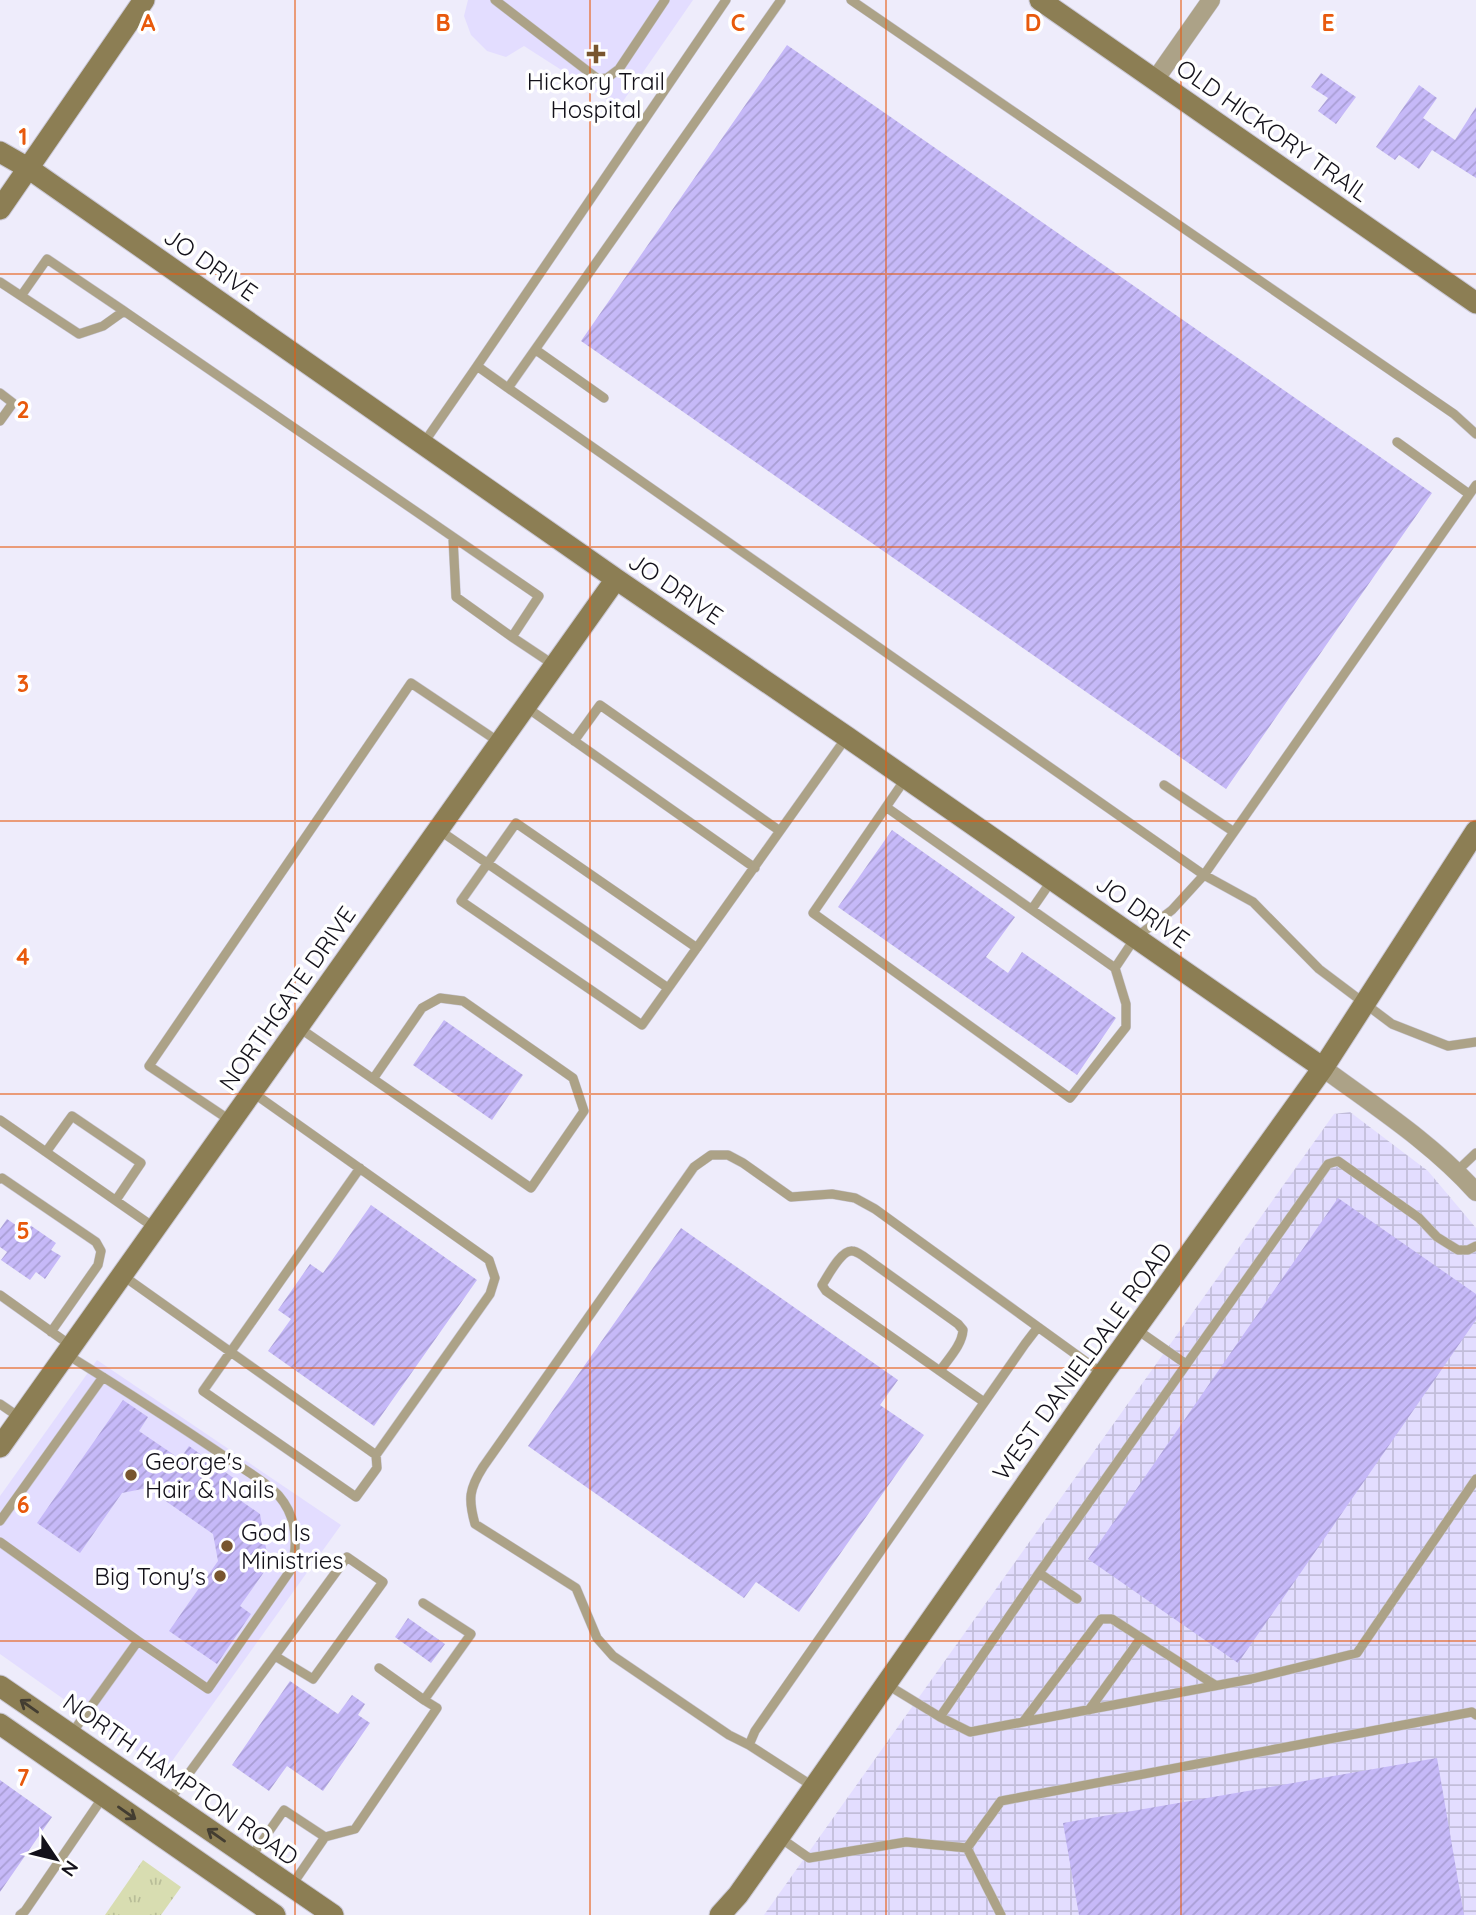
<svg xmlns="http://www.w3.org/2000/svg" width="1476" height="1915" viewBox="0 0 1476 1915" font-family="Quicksand,sans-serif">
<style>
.built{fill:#e3ddff}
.industrial{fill:url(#industrial-grid)}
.grass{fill:url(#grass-tufts)}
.building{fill:url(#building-hatch)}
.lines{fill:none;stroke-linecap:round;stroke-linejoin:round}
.lane-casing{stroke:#cbc9d7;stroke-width:10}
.street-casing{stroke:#cbc9d7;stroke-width:19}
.secondary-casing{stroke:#cbc9d7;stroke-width:23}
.lane{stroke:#aca287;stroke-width:9}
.street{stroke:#aca287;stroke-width:18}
.secondary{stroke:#8c7e54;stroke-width:21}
.oneway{stroke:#433d31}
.grid{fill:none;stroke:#e8590c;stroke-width:2;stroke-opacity:0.55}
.poi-dot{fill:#78552e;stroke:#fff;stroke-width:2.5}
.labels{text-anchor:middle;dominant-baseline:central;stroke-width:7;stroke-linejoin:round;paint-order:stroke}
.poi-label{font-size:24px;fill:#13111a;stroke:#fff;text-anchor:start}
.street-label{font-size:24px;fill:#13111a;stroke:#fff}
.grid-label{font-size:23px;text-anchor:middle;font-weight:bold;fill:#e8590c;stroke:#fff;stroke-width:7;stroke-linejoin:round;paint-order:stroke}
</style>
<defs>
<pattern id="industrial-grid" width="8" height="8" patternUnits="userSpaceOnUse" patternTransform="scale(1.75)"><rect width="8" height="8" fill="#e3ddff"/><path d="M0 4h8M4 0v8" fill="none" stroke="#c2bdda"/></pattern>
<pattern id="grass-tufts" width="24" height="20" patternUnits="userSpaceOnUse" patternTransform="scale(1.75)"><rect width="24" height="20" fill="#d8ddb1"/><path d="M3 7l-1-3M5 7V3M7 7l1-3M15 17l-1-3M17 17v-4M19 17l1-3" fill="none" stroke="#b8bd98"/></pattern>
<pattern id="building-hatch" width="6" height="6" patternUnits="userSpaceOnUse" patternTransform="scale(1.75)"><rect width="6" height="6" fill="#c6b9f8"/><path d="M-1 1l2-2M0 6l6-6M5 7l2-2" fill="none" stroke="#a99ed4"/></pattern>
</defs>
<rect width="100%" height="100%" fill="#eeecfb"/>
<path class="built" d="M468,0H693L619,107L524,46L506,57L487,51L471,35L464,16Z
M97,1360L341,1525L165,1771L0,1654V1496Z"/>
<path class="industrial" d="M1350,1112L1428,1171L1476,1228V1915H764L1334,1114Z"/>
<path class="grass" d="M143,1860L181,1887L161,1915H105Z"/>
<path class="building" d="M787,45L1432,493L1226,789L581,341Z
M1321,73L1356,97L1336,124L1318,111L1328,98L1311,87Z
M1419,85L1437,98L1423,118L1455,140L1476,107V178L1432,150L1419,169L1399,155L1395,160L1376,147Z
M892,830L1015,917L986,957L1008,973L1022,952L1116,1018L1077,1075L838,907Z
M444,1020L523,1075L492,1120L413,1065Z
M1338,1198L1476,1294V1320L1238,1663L1088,1559Z
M371,1205L477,1280L374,1426L268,1351L291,1319L278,1310L310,1264L323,1273Z
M7,1219L23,1230L27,1223L56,1243L51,1250L61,1256L45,1279L36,1272L30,1280L1,1260L7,1252L0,1247V1229Z
M681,1228L898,1380L880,1405L924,1435L799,1612L756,1582L744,1598L528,1446Z
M123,1400L148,1417L139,1431L180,1459L189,1446L239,1482L231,1494L260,1514L269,1565L240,1606L251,1614L217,1664L169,1631L218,1561L213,1534L147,1488L122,1493L80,1553L37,1523Z
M408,1618L445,1644L431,1663L395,1637Z
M290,1681L338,1714L352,1695L365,1704L358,1715L370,1723L323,1791L287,1766L269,1791L232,1765Z
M1437,1758L1464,1915H1079L1063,1823Z
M0,1780L52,1817L0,1892Z"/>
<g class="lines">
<defs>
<path id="lane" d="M495,0L598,79L607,78L619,69L665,0
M781,0L508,388L1204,875L1253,902L1319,969L1392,1024L1448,1046L1476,1042
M851,0L1454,414L1476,434
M0,282L79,334L103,326L124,311L47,259L21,296
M124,311L539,596L512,637L456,597L453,538
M536,350L604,398
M508,388L477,366L726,0
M0,393L13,403L0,421
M1397,442L1469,494
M423,444L477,366
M512,637L554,665
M526,707L755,868
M574,741L600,705L780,831
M1164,785L1234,832
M886,807L1115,968L1126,1004V1027L1070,1098L813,913L906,778
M439,830L668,988
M1032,909L1052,880
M697,948L516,823L461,901L642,1025L846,738
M1115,968L1135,938L1172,910L1204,875L1476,485
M298,1027L531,1188L584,1111L573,1078L463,1001L440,998L422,1008L373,1079
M0,1120L155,1228
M231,1121L149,1066L411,683L499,742
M46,1152L72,1116L141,1163L116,1200
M360,1168L203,1391L356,1497L377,1468L376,1455
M1457,1171L1476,1153
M0,1179L2,1178L96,1242L101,1251L98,1265L51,1332
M1476,1246L1468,1250H1458L1437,1237L1419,1218L1338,1161L1328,1164L1039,1573L940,1717L970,1732L1251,1679L1357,1653L1476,1479
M122,1275L376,1455L490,1294L495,1278L489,1260L252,1092
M0,1295L70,1345
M1136,1329L1186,1364
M66,1354C121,1388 174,1422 227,1458C243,1469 267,1482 279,1496C297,1517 299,1546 290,1571L208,1689L138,1641
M940,1371C949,1358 962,1345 963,1330L958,1324L863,1256C860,1254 856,1251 852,1251C841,1250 828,1276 822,1285L826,1291L984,1402
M0,1404L19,1417
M0,1521L103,1377
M0,1542L138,1641L72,1733
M1039,1573L1077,1599
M379,1668L424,1700
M886,1684L940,1717
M1089,1710L1141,1638
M1023,1722L1101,1619H1112L1215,1685
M749,1745L729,1735L613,1656L597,1638L576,1588L475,1524C468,1499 469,1489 483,1467L694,1167L711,1155H728L743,1163L791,1197L832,1194L855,1198L875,1209L1038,1327
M814,1787L749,1745L755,1731L1025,1344L1038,1327L1103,1374
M168,1802L347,1557L383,1582L313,1679L275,1656
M779,1837L809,1858L906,1842L967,1848L1001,1801L1472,1712L1476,1715
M967,1848L1001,1915
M251,1857L284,1810L325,1837
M292,1885L325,1837L355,1829L437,1708L424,1700L471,1634L423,1603
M20,1915L25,1911L103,1797"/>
<path id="street" d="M1155,80L1211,0
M1323,1068C1376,1107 1432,1143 1476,1192"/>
<path id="secondary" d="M1040,0L1476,303
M0,152L28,168L616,579L847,737L1323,1068
M0,209L144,0
M0,1447L616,579
M0,1686L333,1915
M0,1724L275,1915
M720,1915L738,1895L779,1837L1103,1374L1323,1068L1476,831"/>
</defs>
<use href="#lane" class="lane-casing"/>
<use href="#street" class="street-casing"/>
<use href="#secondary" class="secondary-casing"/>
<use href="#lane" class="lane"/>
<use href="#street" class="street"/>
<use href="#secondary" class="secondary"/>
</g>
<defs><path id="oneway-shaft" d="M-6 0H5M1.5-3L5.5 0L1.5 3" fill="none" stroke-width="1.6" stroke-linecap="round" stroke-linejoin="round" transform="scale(1.75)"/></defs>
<g class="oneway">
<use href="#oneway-shaft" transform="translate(29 1706) rotate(-145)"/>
<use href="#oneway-shaft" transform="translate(127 1813) rotate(35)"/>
<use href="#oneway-shaft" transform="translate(216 1835) rotate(-145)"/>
</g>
<path class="grid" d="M295,0V1915M590,0V1915M886,0V1915M1181,0V1915M0,274H1476M0,547H1476M0,821H1476M0,1094H1476M0,1368H1476M0,1641H1476"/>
<g class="poi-dot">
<path d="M592.5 43.5h7v7h7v7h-7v7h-7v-7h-7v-7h7z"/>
<circle cx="131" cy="1475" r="7"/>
<circle cx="227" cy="1546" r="7"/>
<circle cx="220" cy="1576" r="7"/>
</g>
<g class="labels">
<g class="poi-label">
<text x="596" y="81" text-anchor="middle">Hickory Trail<tspan x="596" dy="28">Hospital</tspan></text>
<text x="145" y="1461">George's<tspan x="145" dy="28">Hair &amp; Nails</tspan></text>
<text x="241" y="1532">God Is<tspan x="241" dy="28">Ministries</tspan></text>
<text x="206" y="1576" text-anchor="end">Big Tony's</text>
</g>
<g class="street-label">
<text transform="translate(1273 130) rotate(35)">OLD HICKORY TRAIL</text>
<text transform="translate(211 264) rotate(35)">JO DRIVE</text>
<text transform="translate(676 588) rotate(34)">JO DRIVE</text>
<text transform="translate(1143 911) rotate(35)">JO DRIVE</text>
<text transform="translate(287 998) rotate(-55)">NORTHGATE DRIVE</text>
<text transform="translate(1082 1361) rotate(-54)">WEST DANIELDALE ROAD</text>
<text transform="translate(181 1779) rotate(35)">NORTH HAMPTON ROAD</text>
</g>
</g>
<g class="grid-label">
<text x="148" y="31">A</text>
<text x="443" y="31">B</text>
<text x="738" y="31">C</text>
<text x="1033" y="31">D</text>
<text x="1328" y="31">E</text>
<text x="23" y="145">1</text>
<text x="23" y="418">2</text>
<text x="23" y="692">3</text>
<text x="23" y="965">4</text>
<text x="23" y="1239">5</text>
<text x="23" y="1513">6</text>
<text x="23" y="1786">7</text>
</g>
<g transform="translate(56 1859) rotate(125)" stroke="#ffffff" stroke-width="5" paint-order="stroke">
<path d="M0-5L12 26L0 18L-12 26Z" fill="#13111a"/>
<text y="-10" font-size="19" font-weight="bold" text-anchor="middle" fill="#13111a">N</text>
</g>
</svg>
